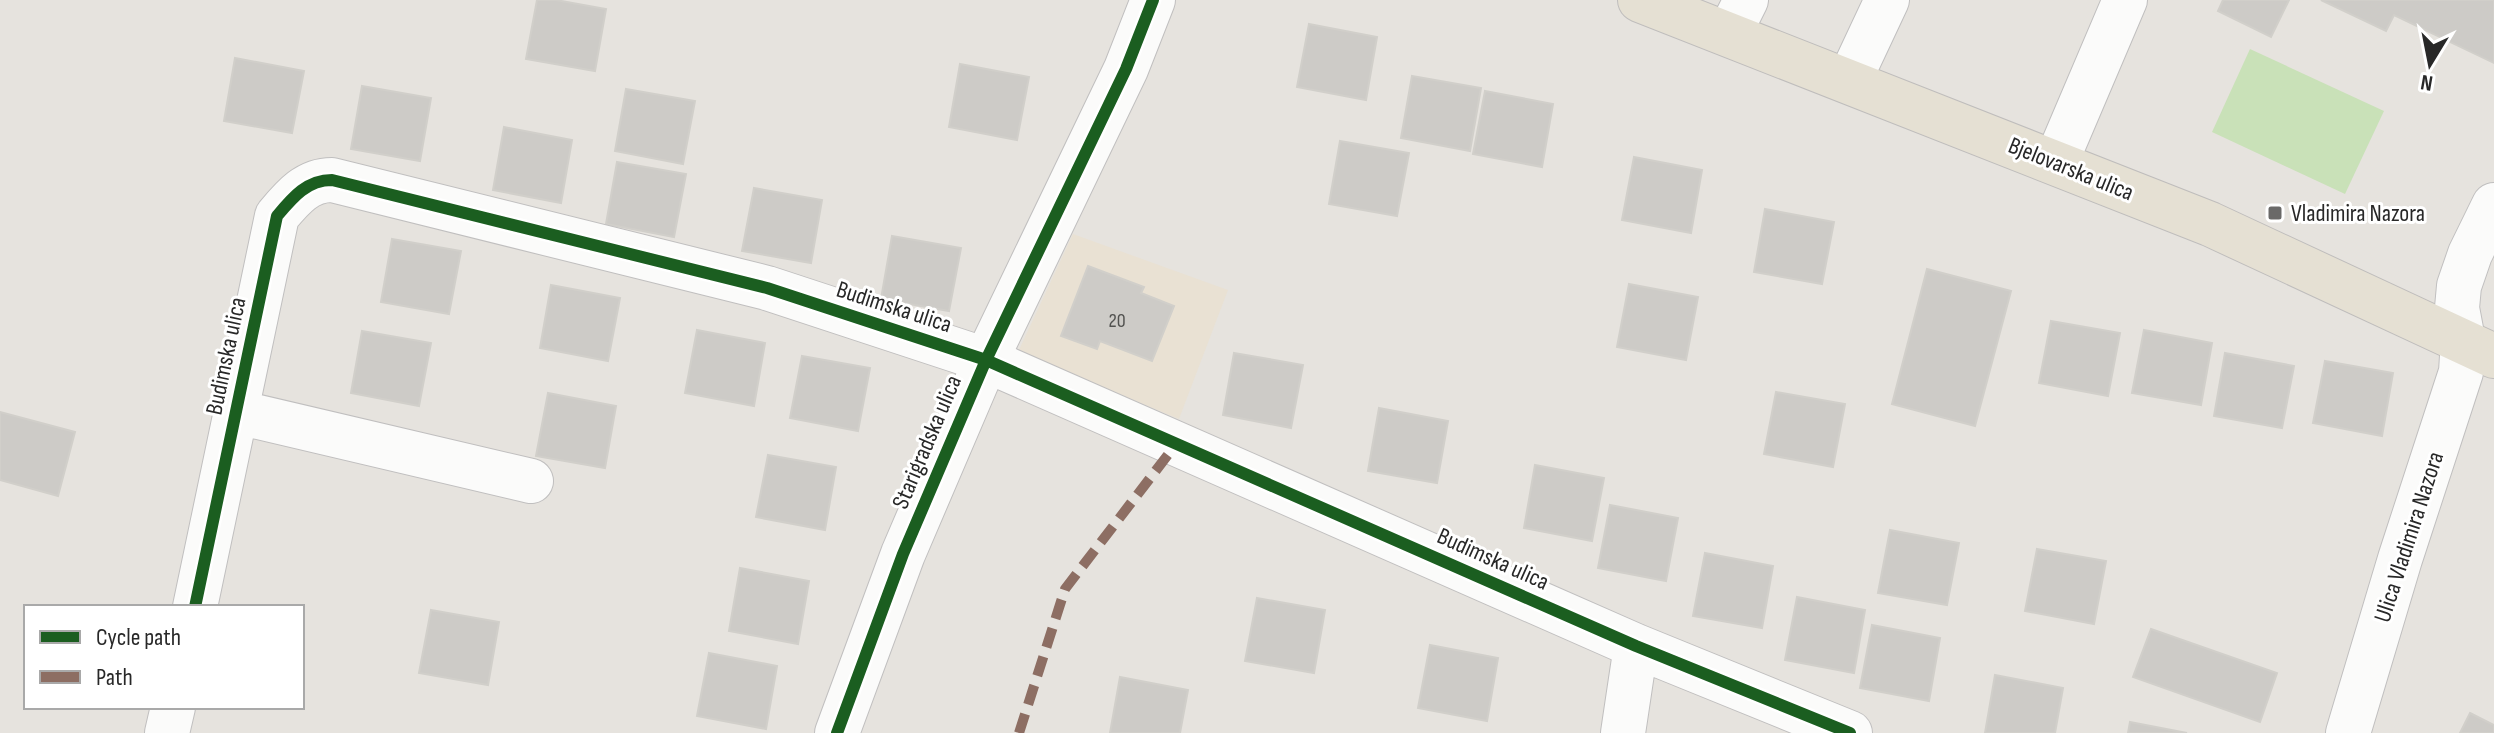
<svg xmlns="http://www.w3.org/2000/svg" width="2494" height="733" viewBox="0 0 2494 733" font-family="'Sofia Sans Condensed',sans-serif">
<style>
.education{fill:#e9e1d3}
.green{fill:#c9e1b8}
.building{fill:#cdcbc7;stroke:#d1cfca;stroke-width:2}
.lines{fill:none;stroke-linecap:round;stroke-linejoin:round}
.minor-casing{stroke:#c0bfbf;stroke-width:46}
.major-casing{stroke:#bfbdbc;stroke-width:46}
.minor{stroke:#fbfbfa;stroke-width:44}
.major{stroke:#e5e0d3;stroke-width:44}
.quiet{stroke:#8d6e63;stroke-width:10;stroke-dasharray:20 10;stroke-linecap:butt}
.cycleway-casing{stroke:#fff;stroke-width:17}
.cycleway{stroke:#1b5e20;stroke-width:12}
.poi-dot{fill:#6a6968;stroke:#fff;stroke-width:3}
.labels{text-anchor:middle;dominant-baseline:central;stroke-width:6;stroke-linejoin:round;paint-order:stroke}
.number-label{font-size:20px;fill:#525250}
.street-label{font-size:24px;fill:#282828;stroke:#fff}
.poi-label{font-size:24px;fill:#282828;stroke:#fff;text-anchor:start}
</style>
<rect width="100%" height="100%" fill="#e6e3de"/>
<path class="education" d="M1073,234L1228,290L1179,419L1018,352Z"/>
<path class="green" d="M2250,49L2384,111L2345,194L2212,132Z"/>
<path class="building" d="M537,0H556L606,9L595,71L526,59Z
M2223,0H2289L2271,37L2218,11Z
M2321,0H2494V63L2394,15L2386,31Z
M1309,24L1377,37L1366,100L1297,87Z
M235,58L304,71L292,133L224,121Z
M960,64L1029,77L1017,140L949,127Z
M1412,76L1481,88L1470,151L1401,138Z
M362,86L431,98L420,161L351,149Z
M626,89L695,101L683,164L615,151Z
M1485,91L1553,104L1542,167L1473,154Z
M504,127L572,140L561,203L493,190Z
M1340,141L1409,153L1397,216L1329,204Z
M1634,157L1702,170L1691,233L1622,220Z
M617,162L686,174L674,237L606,224Z
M754,188L822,200L811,263L742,251Z
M1765,209L1834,222L1822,284L1754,272Z
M892,236L961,248L949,311L881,299Z
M392,239L461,251L449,314L381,302Z
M1088,266L1144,287L1141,293L1174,306L1152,361L1100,341L1097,349L1061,336Z
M1927,269L2011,291L1975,426L1892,404Z
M1629,284L1698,297L1686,360L1617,347Z
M551,285L620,298L608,361L540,348Z
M2051,321L2120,333L2108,396L2039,383Z
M697,330L765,343L754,406L685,393Z
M2144,330L2212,343L2201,405L2132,393Z
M362,331L431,343L419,406L351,393Z
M1234,353L1303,365L1291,428L1223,415Z
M2225,353L2294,366L2282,428L2214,416Z
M802,356L870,368L858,431L790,418Z
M2325,361L2393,373L2382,436L2313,423Z
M1776,392L1845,404L1833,467L1764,454Z
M548,393L616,406L605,468L536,456Z
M1379,408L1448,421L1437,483L1368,471Z
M0,412L75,432L58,496L0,480Z
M768,455L836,467L825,530L756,517Z
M1535,465L1604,478L1592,541L1524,528Z
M1610,505L1678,518L1666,581L1598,568Z
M1890,530L1959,543L1947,605L1878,593Z
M2037,549L2106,561L2094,624L2025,611Z
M1705,553L1773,566L1762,628L1693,616Z
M740,568L809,581L798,644L729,631Z
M1797,597L1865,610L1854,673L1785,660Z
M1257,598L1325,610L1314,673L1245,661Z
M431,610L499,622L488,685L419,673Z
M1872,625L1940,638L1929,701L1860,688Z
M2151,629L2277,673L2260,722L2133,677Z
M1430,645L1498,658L1487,721L1418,708Z
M709,653L777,666L766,729L697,716Z
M1995,675L2063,688L2055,733H1985Z
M1120,677L1188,690L1180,733H1110Z
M2470,713L2494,725V733H2460Z
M2130,722L2187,733H2128Z"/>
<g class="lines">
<defs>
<path id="minor" d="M1729,34L1746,0
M1849,81L1887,0
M2056,162L2125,0
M237,412L531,481
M195,607L277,216C293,197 307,180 332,180L767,288L986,360L1636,646L1850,733
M167,733L173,707
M837,733L903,554L986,360L1126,69L1153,0
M1623,733L1636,646
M2348,733L2400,559L2461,372L2463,340L2457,308L2459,286L2470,254L2494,205"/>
<path id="major" d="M1640,0L2210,224L2494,356"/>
</defs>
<use href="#minor" class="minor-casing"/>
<use href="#major" class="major-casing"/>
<use href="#minor" class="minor"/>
<use href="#major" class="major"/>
<path class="quiet" d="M1019,733L1065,589L1177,443"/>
<defs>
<path id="cycleway" d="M195,607L277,216C293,197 307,180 332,180L767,288L986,360L1636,646L1850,733
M837,733L903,554L986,360L1126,69L1153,0"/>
</defs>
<use href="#cycleway" class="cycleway-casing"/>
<use href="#cycleway" class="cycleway"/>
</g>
<rect class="poi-dot" x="2267" y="205" width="16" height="16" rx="4"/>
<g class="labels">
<g class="number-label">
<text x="1117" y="321">20</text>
</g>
<g class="street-label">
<text transform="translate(2071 169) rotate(22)">Bjelovarska ulica</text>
<text transform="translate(894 307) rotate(18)">Budimska ulica</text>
<text transform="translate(226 356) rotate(-78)">Budimska ulica</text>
<text transform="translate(927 442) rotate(-67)">Starigradska ulica</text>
<text transform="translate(2409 537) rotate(-72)">Ulica Vladimira Nazora</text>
<text transform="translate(1493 559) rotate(24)">Budimska ulica</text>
</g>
<g class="poi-label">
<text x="2291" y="213">Vladimira Nazora</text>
</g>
</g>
<rect x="24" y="605" width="280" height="104" fill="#ffffff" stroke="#a9a9a9" stroke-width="2"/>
<rect x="40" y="631" width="40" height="12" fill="#1b5e20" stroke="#a9a9a9" stroke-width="2"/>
<text x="96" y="645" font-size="24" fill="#282828">Cycle path</text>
<rect x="40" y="671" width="40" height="12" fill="#8d6e63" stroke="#a9a9a9" stroke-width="2"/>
<text x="96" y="685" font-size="24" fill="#282828">Path</text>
<g transform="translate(2430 64) rotate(190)" stroke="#ffffff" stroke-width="6" paint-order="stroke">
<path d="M0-6L14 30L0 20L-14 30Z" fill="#282828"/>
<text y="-12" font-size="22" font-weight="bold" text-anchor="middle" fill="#282828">N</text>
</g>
</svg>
